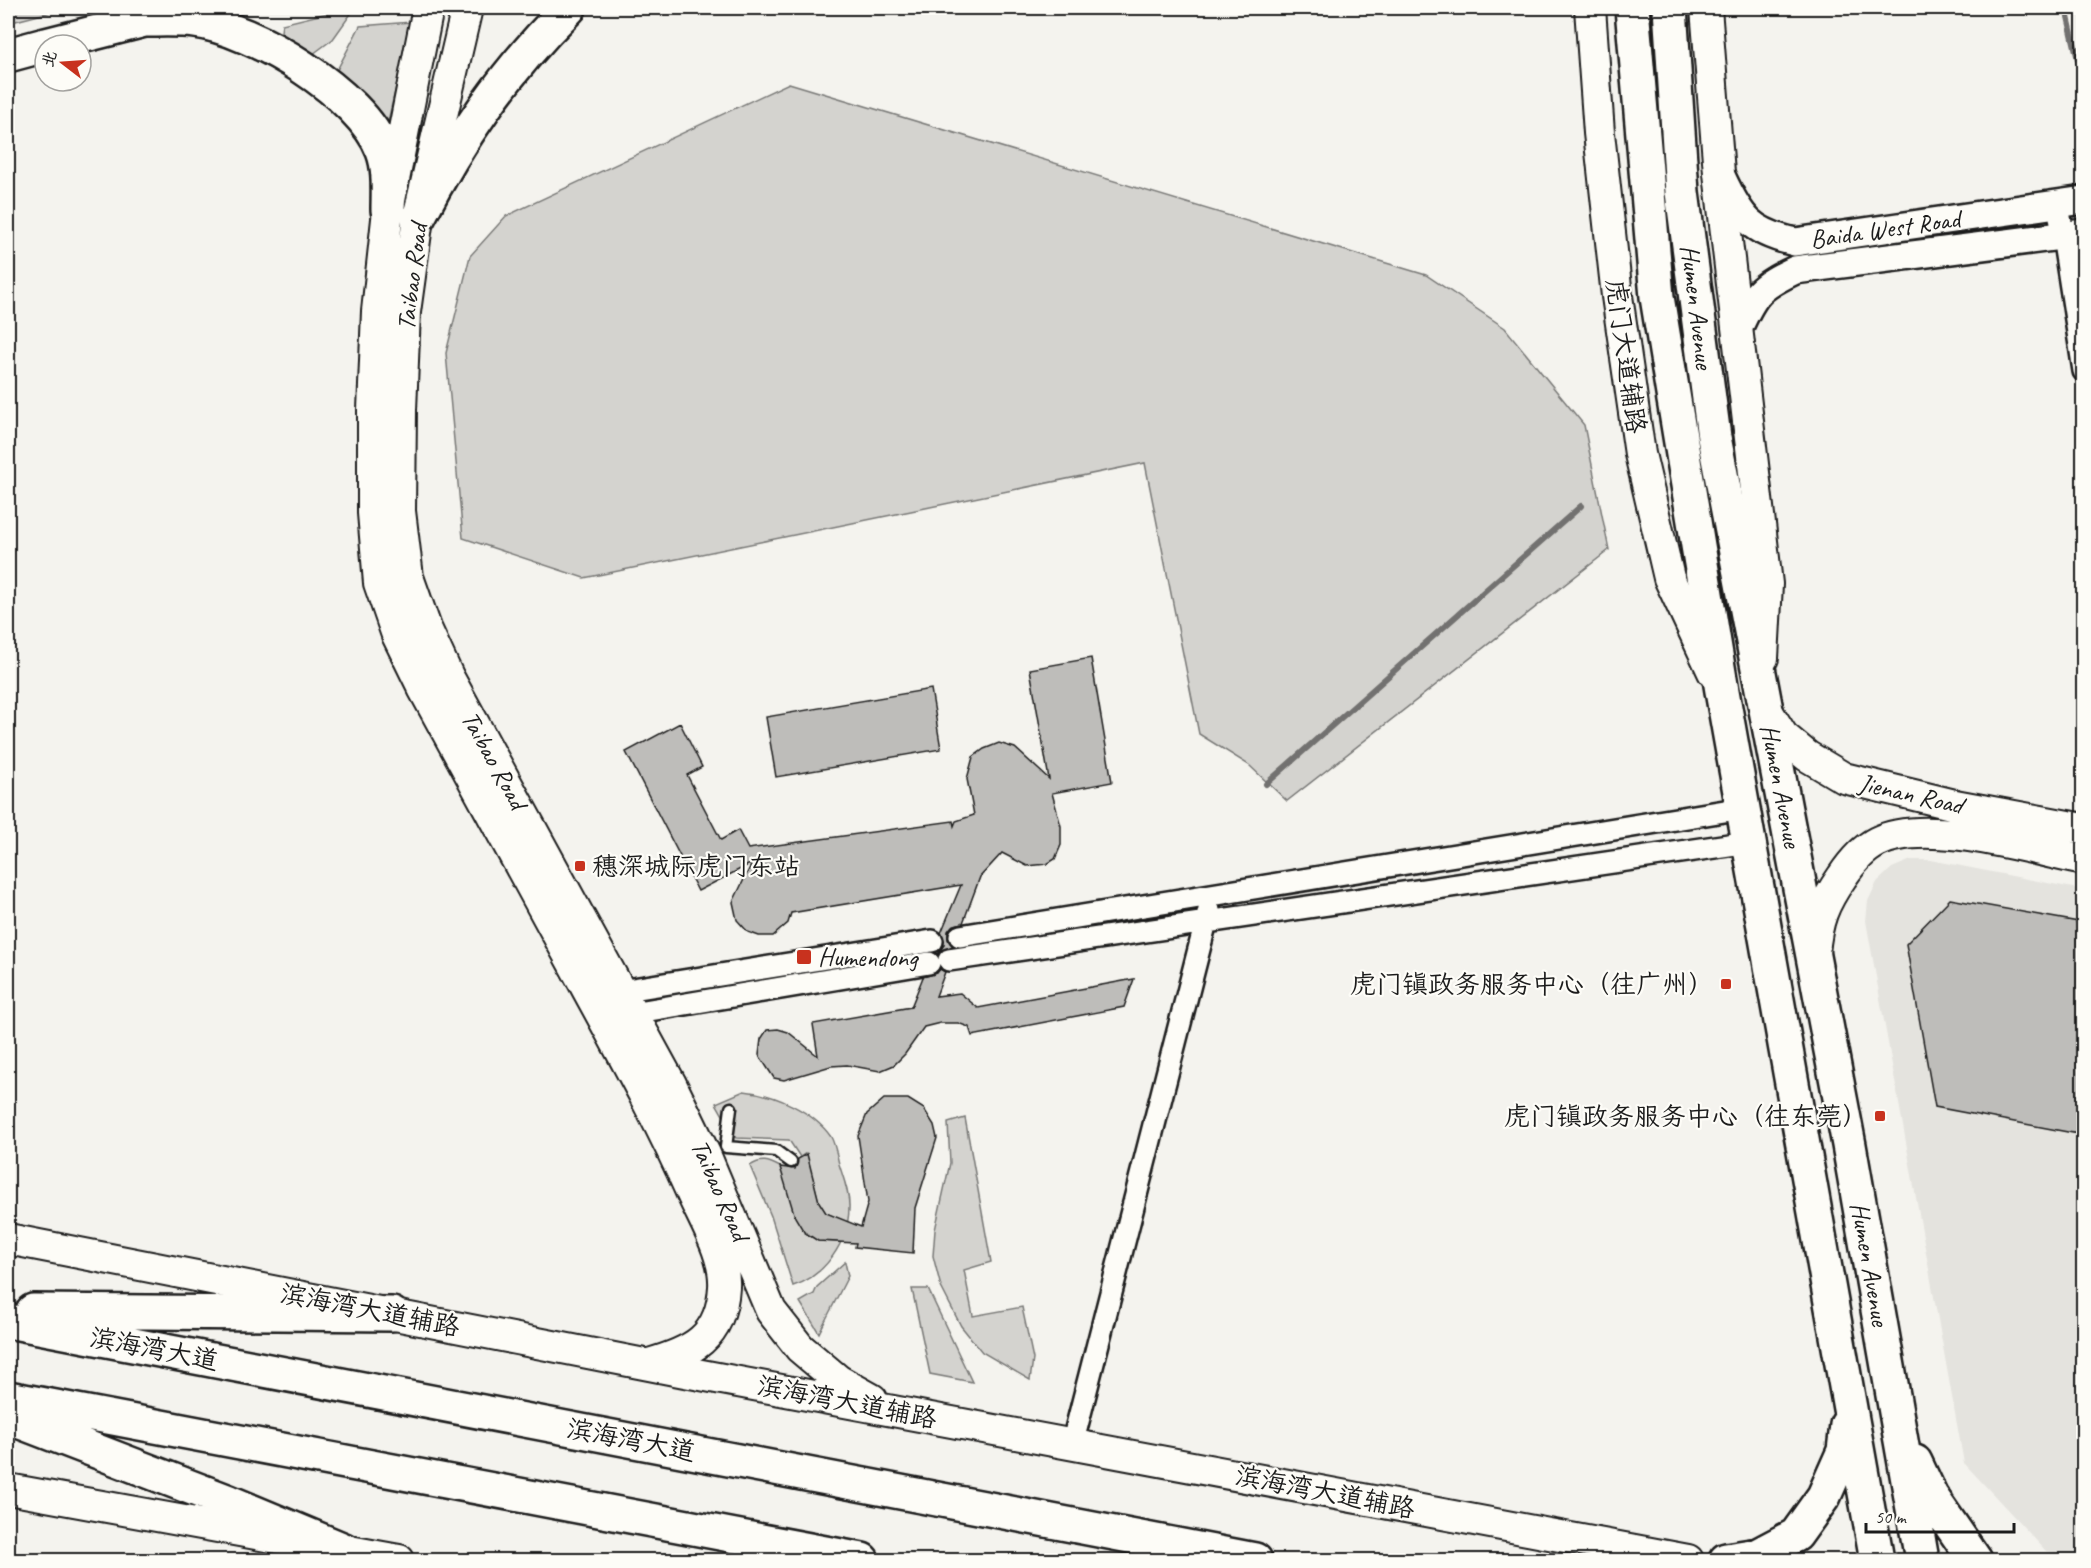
<svg xmlns="http://www.w3.org/2000/svg" width="2091" height="1568" viewBox="0 0 2091 1568" font-family="Caveat,'LXGW WenKai TC',sans-serif">
<style>
.built{fill:#e4e3de}
.green{fill:#d4d3cf;stroke:#787876;stroke-width:1.5}
.lines{fill:none;stroke-linecap:round;stroke-linejoin:round}
.stream{stroke:#72716f;stroke-width:6}
.building{fill:#bebdba;stroke:#1c1c1c;stroke-width:1.5}
.service-casing{stroke:#1c1c1c;stroke-width:15}
.minor-casing{stroke:#1c1c1c;stroke-width:26}
.tertiary-casing{stroke:#1c1c1c;stroke-width:32}
.secondary-casing{stroke:#1c1c1c;stroke-width:34}
.primary-casing{stroke:#1c1c1c;stroke-width:38}
.service{stroke:#fdfcf7;stroke-width:10}
.minor{stroke:#fdfcf7;stroke-width:21}
.tertiary{stroke:#fdfcf7;stroke-width:27}
.secondary{stroke:#fdfcf7;stroke-width:30}
.primary{stroke:#fdfcf7;stroke-width:33}
.poi-dot{fill:#c8321e;stroke:#fdfcf7;stroke-width:2}
.labels{text-anchor:middle;dominant-baseline:central;stroke-width:4.5;stroke-linejoin:round;paint-order:stroke}
.street-label{font-size:26px;fill:#1c1c1c;stroke:#fdfcf7}
.poi-label{font-size:26px;fill:#1c1c1c;stroke:#fdfcf7;text-anchor:start}
</style>
<rect width="100%" height="100%" fill="#f4f3ee"/>
<filter id="ink" filterUnits="userSpaceOnUse"><feTurbulence type="fractalNoise" baseFrequency=".0167" numOctaves="2"/><feDisplacementMap in="SourceGraphic" scale="12" xChannelSelector="R" yChannelSelector="G"/><feConvolveMatrix kernelMatrix="1 2 1 2 8 2 1 2 1" color-interpolation-filters="sRGB"/></filter>
<g filter="url(#ink)">
<path class="built" d="M1911,860H1931L2083,890V1560L2046,1551L1964,1463L1866,921L1868,901L1877,882L1892,868Z"/>
<path class="green" d="M8,8H66L8,23Z
M348,8H355L333,39L313,54L280,40L282,24Z
M411,22L386,130L336,72L360,26Z
M789,83L1426,275L1505,328L1584,425L1609,550L1287,801L1249,765L1199,734L1145,463L584,578L463,538L446,353L470,256L506,216Z
M744,1091C774,1094 813,1111 831,1137C835,1144 837,1156 839,1164C843,1177 850,1194 849,1209C848,1242 825,1276 793,1286L771,1216L750,1166C761,1158 769,1161 780,1167L804,1232L818,1241L840,1242V1219L826,1213L819,1202L806,1153L800,1157L789,1140L736,1138L716,1103Z
M965,1118L991,1262L964,1270L973,1316L1022,1307L1033,1359L1030,1380L982,1352L961,1326L941,1287L933,1256L935,1230L950,1163L948,1123Z
M845,1262L848,1276L819,1333L800,1302L814,1294L817,1287Z
M912,1289H928L972,1382L930,1374Z"/>
<g class="lines">
<path class="stream" d="M2066,8L2084,86
M1266,784L1581,506"/>
</g>
<path class="building" d="M1091,658L1112,782L1052,793L1061,826V845L1055,859L1047,864L1027,866L1002,853L980,877L963,923L952,926L948,931V939L953,946L942,950L938,954L936,953L944,945L941,933L961,885L791,913L788,923L773,936H759L748,932L737,920L733,902L752,863L698,891L626,752L680,723L702,767L687,775L721,840L738,830L748,849L953,821L954,826L956,821L974,815L967,779L973,757L984,749L999,743L1015,748L1049,779L1030,669Z
M931,689L941,749L776,777L766,717Z
M1950,899L2084,923V1135L1935,1107L1906,944Z
M940,969L945,972L936,996L960,993L978,1008L1134,979L1124,1007L972,1036L969,1027L958,1023H940L924,1027L905,1054L894,1065L880,1071L847,1065L831,1066L784,1080L774,1078L759,1055L761,1039L767,1030L778,1029L788,1032L818,1056L813,1024L911,1007L923,977L937,973Z
M884,1099H908L924,1109L934,1125L937,1138L915,1208L913,1253L855,1247L856,1243L818,1241L804,1232L795,1217L780,1167L795,1169L798,1159L807,1154L819,1202L826,1213L861,1227L868,1202L858,1136L867,1114Z"/>
<g class="lines">
<defs>
<path id="service" d="M731,1108L726,1147L776,1151L791,1162"/>
<path id="minor" d="M2058,204L2084,371
M960,936L1743,808
M949,960L1749,842
M620,991L932,941
M632,1013L929,963
M1072,1445L1209,910"/>
<path id="tertiary" d="M1722,178C1741,219 1751,232 1795,242L2084,200
M1738,329C1754,293 1759,287 1795,270L2084,233"/>
<path id="secondary" d="M428,8L388,210L377,311L373,410V513L379,583L397,635L423,688C475,784 527,880 580,976C619,1048 659,1119 692,1194C704,1221 726,1256 724,1287C721,1338 692,1352 649,1364
M467,8L418,218L405,312L401,410L400,511L408,577L426,628L449,678L671,1084L705,1154L771,1311L800,1348L838,1380L872,1399
M1590,8L1599,133L1617,296L1640,454L1669,578L1713,672
M1706,8L1719,173L1767,584L1763,658
M1766,709L1783,736L1807,756L1844,778L1955,805L2084,829
M1814,953C1817,921 1823,904 1842,877C1850,865 1863,849 1877,842C1925,817 2030,849 2084,860
M8,1239L685,1372L1688,1560
M8,1489L399,1560"/>
<path id="primary" d="M1632,8L1657,297L1722,691L1877,1560
M1670,8L1682,192L1714,437L1849,1145L1922,1560
M144,20C160,20 178,19 194,21C253,28 362,94 383,151C390,169 388,192 388,210
M46,45L164,15
M8,55L45,45
M418,218C459,139 505,71 569,8
M33,1311L392,1314
M8,1321L1255,1560
M8,1398L862,1560
M8,1417L229,1502L344,1550
M1915,1462L1931,1496L1975,1560
M1726,1560L1758,1555L1796,1535L1824,1496L1844,1451L1847,1425"/>
</defs>
<use href="#service" class="service-casing"/>
<use href="#minor" class="minor-casing"/>
<use href="#tertiary" class="tertiary-casing"/>
<use href="#secondary" class="secondary-casing"/>
<use href="#primary" class="primary-casing"/>
<use href="#service" class="service"/>
<use href="#minor" class="minor"/>
<use href="#tertiary" class="tertiary"/>
<use href="#secondary" class="secondary"/>
<use href="#primary" class="primary"/>
</g>
</g>
<g class="poi-dot">
<rect x="574" y="860" width="12" height="12" rx="3"/>
<rect x="796" y="949" width="16" height="16" rx="3"/>
<rect x="1720" y="978" width="12" height="12" rx="3"/>
<rect x="1874" y="1110" width="12" height="12" rx="3"/>
</g>
<g class="labels">
<g class="street-label">
<text transform="translate(1885 229) rotate(-8)">Baida West Road</text>
<text transform="translate(412 277) rotate(-83)">Taibao Road</text>
<text transform="translate(1697 307) rotate(83)">Humen Avenue</text>
<text transform="translate(1626 356) rotate(82)">虎门大道辅路</text>
<text transform="translate(494 760) rotate(61)">Taibao Road</text>
<text transform="translate(1781 786) rotate(79)">Humen Avenue</text>
<text transform="translate(1911 794) rotate(13)">Jienan Road</text>
<text transform="translate(720 1190) rotate(66)">Taibao Road</text>
<text transform="translate(1870 1264) rotate(80)">Humen Avenue</text>
<text transform="translate(370 1310) rotate(11)">滨海湾大道辅路</text>
<text transform="translate(154 1349) rotate(11)">滨海湾大道</text>
<text transform="translate(847 1402) rotate(11)">滨海湾大道辅路</text>
<text transform="translate(631 1440) rotate(11)">滨海湾大道</text>
<text transform="translate(1325 1492) rotate(11)">滨海湾大道辅路</text>
</g>
<g class="poi-label">
<text x="592" y="866">穗深城际虎门东站</text>
<text x="818" y="957">Humendong</text>
<text x="1714" y="984" text-anchor="end">虎门镇政务服务中心（往广州）</text>
<text x="1868" y="1116" text-anchor="end">虎门镇政务服务中心（往东莞）</text>
</g>
</g>
<rect width="2091" height="1568" fill="none" stroke="#fdfcf7" stroke-width="30"/>
<rect x="15" y="15" width="2061" height="1538" fill="none" stroke="#1c1c1c" stroke-width="2" filter="url(#ink)"/>
<g transform="translate(63 63) rotate(287)"><circle r="28" fill="#fdfcf7" stroke="#a3a29f" stroke-width="1.5"/>
<path d="M0-4.5L10 22L0 15L-10 22Z" fill="#c8321e"/>
<text y="-9" font-size="16" font-weight="bold" text-anchor="middle" fill="#1c1c1c">北</text>
</g>
<path d="M1866 1523v9h148v-9" fill="none" stroke="#1c1c1c" stroke-width="3"/>
<text x="1875" y="1523" font-size="18" fill="#1c1c1c" stroke="#fdfcf7" stroke-width="4.5" paint-order="stroke">50 m</text>
</svg>
